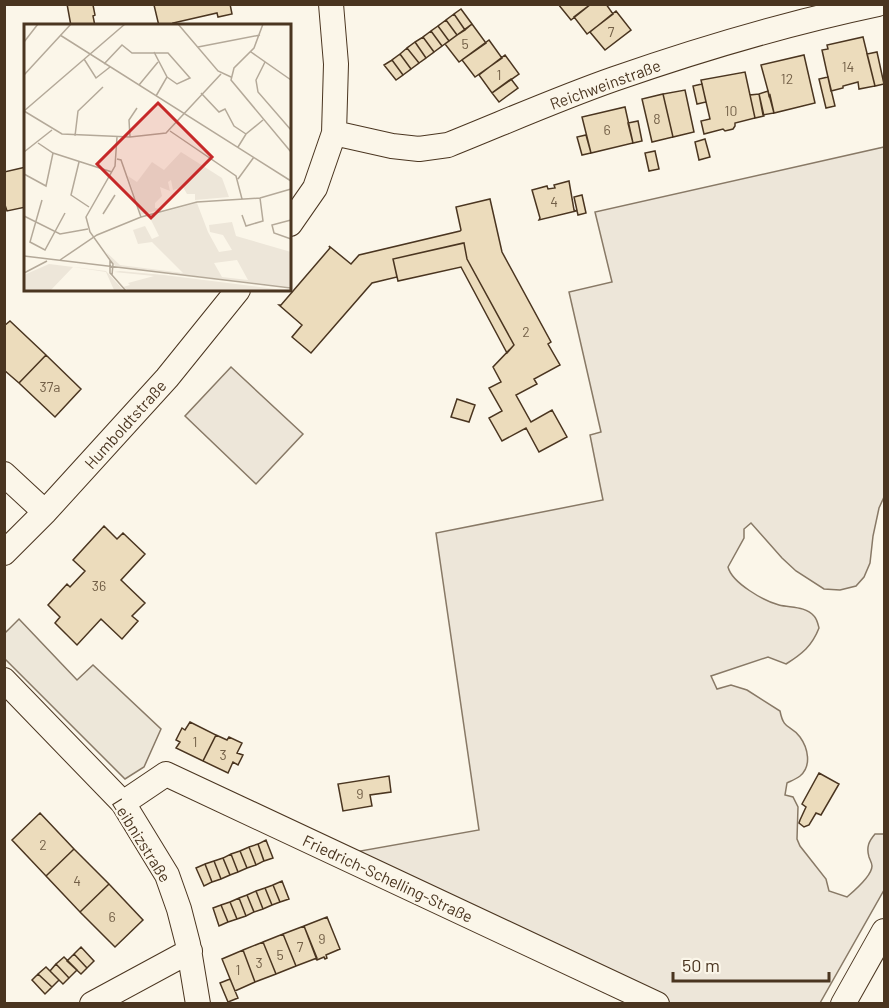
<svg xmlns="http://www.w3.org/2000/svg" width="889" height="1008" viewBox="0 0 889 1008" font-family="Barlow,sans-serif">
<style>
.green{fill:#ede6d9;stroke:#887966;stroke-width:1.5}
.parking{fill:#ede7d9;stroke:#887966;stroke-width:1.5}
.building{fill:#ecdcbc;stroke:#4a3520;stroke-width:1.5}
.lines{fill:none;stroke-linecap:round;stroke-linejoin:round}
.minor-casing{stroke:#4a3520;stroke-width:26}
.minor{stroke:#fbf6e9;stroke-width:24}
.labels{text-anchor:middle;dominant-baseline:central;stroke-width:4.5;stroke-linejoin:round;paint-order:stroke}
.number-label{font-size:14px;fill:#725f47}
.street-label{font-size:16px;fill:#4a3520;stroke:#fbf6e9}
.inset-road{fill:none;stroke:#b4a999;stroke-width:1.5}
.view{fill:#c62828;fill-opacity:0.15;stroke:#c62828;stroke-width:3}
.inset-edge{fill:none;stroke:#4a3520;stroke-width:3}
</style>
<rect width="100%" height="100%" fill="#fbf6e9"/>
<path class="green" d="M884,147V497L879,508L873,536L870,563L864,577L856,586L840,590L824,589L796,571L782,558L751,523L744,529V538L728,567C732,583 764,601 779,605C791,608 805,606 814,616C817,619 818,624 819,628C812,646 802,654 786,664L768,657L711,676L717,689L731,685L747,690L780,711C784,731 790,724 800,737C808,748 812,766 800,776C796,779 791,781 787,783L785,795L793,797L798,807L797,839L800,846L826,879L829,891L847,897C854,891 872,876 872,866C872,863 870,860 869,857C866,847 869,841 875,834H884V890L820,1003H663L349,853L479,830L436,533L603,500L590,435L601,432L569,292L612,282L595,212Z
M231,367L303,434L256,484L185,416Z"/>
<path class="parking" d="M19,619L77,680L93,665L161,729L144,767L125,779L5,659V633Z"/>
<path class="building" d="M67,4L93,5L95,15L93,16L95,26H71Z
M158,4H230L232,14L218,17L217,13L173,23L174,26H159L154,5Z
M558,4H591L571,20Z
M591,4H606L613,14L587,34L574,17Z
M461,9L472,24L465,30L454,14Z
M616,11L631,30L605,50L590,32Z
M454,14L465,30L457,35L446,20Z
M446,20L457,35L449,41L438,26Z
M472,24L486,43L459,62L445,44Z
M438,26L449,41L442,46L431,31Z
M431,31L442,46L434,52L423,37Z
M423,37L434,52L426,58L415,42Z
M863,37L875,86L859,89L858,82L843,86V88L831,91L822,50L828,49L827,45Z
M489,40L502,58L475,77L462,60Z
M415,42L426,58L419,63L407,48Z
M407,48L419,63L411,69L400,54Z
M877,52L884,84L875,86L867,54Z
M400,54L411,69L403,75L392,60Z
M505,55L519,74L492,93L479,75Z
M804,55L815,103L774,113L761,65Z
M392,60L403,75L396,80L384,65Z
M745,72L755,118L735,123V126L733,129L725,131L723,129L704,134L701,121L710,119L701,80Z
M828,77L835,106L826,108L819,79Z
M511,79L518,88L499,102L492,93Z
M702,84L706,102L697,104L693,86Z
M685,90L694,132L673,137L663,94Z
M768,91L769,96L770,95L774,113L763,115L759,94Z
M663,94L673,137L652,142L642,99Z
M759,94L764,116L755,118L750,95Z
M625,107L633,143L591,153L582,117Z
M638,121L642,141L633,143L628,123Z
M586,135L591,153L582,155L577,137Z
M705,139L710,157L699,160L695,142Z
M655,151L659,169L649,171L645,153Z
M26,167V207L7,211L4,202V172Z
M569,181L574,210L576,211L539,220L540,218L532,190L547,186L548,189L555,188L554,185Z
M582,195L586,213L578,215L574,197Z
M490,199L502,252L551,342L548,344L560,365L534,379L537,384L516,395L531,422L552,410L567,437L539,452L526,428L502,441L489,418L502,411L489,388L501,382L493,367L514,345L467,259L464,243L393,259L397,277L372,283L311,353L292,337L302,325L279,305H281L330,248L329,246L351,264L359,255L460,231L461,230L456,207Z
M463,243H464L467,259L514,345L507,353L461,267L398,281L393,259Z
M10,321L46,355L19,383L4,370V326Z
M46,355L81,389L55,417L19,383Z
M457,399L475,405L469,422L451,417Z
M104,526L117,539L123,533L145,554L121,580L145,603L132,616L138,621L122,639L101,619L77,645L55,623L60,617L48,605L67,584L70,587L85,571L73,560Z
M190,722L216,735L203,761L176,748L180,742L176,740L182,728L185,730Z
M216,735L227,740L229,737L242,743L237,753L243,755L238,765L233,762L228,773L203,761Z
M819,773L839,784L821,815L816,813L809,825L804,827L799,823L800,820L806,807L802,804Z
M389,776L391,792L370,795L372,806L343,811L338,784Z
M40,813L74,849L46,876L12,840Z
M266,840L273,858L264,861L258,844Z
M258,844L264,861L256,865L249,847Z
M249,847L256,865L247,868L240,851Z
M74,849L109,884L80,912L46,876Z
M240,851L247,868L238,872L231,854Z
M231,854L238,872L230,875L223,858Z
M223,858L230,875L221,879L214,861Z
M214,861L221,879L212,882L205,864Z
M205,864L212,882L204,886L196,868Z
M282,881L289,899L280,902L273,885Z
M109,884L143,920L115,947L80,912Z
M273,885L280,902L272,905L265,888Z
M265,888L272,905L263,909L256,891Z
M256,891L263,909L254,912L247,895Z
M247,895L254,912L246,916L239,898Z
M239,898L246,916L237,919L230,902Z
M230,902L237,919L228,922L221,905Z
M221,905L228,922L219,926L213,908Z
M327,917L340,949L326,955L327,958L325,959L324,957L317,960L304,926Z
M304,926L317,958L296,966L283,934Z
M283,934L296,966L276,974L263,942Z
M263,942L276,974L255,982L243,950Z
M81,947L94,961L87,968L74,954Z
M243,950L255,982L235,991L222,959Z
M74,954L87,968L81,974L67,961Z
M64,957L77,970L69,978L56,964Z
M56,964L69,978L63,984L50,971Z
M46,967L59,980L52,987L38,974Z
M38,974L52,987L45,994L32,980Z
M230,979L238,998L228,1002L220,983Z"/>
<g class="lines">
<defs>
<path id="minor" d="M334,133L392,146L419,149L448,145C503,123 557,99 614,79C700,49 788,23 878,4
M290,224L315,188L334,133L336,64L331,4
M4,474L45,512
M4,553L45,512L167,378L238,290
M4,680L123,803L167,875L179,909L188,944L198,1004
M123,803L166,774L657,1004
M92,1004L190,951
M843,1004L884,931"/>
</defs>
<use href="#minor" class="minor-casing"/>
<use href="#minor" class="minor"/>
</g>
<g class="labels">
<g class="number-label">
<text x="611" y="31">7</text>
<text x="465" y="43">5</text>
<text x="848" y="66">14</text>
<text x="499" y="74">1</text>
<text x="787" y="78">12</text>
<text x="731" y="110">10</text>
<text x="657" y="118">8</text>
<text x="607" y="129">6</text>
<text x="554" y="201">4</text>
<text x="526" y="331">2</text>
<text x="50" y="386">37a</text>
<text x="99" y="585">36</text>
<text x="195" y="741">1</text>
<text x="223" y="754">3</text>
<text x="360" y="793">9</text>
<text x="43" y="844">2</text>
<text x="77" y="880">4</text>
<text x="112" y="916">6</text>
<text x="322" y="938">9</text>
<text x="300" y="946">7</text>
<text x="280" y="954">5</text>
<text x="259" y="962">3</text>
<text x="238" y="969">1</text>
</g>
<g class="street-label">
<text transform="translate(605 84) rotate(-20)">Reichweinstraße</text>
<text transform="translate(125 424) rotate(-48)">Humboldtstraße</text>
<text transform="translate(142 840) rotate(58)">Leibnizstraße</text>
<text transform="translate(388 878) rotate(25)">Friedrich-Schelling-Straße</text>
</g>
</g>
<g transform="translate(24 24)">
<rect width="267" height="267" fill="#fbf6e9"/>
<path d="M157,128L198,154L205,173L171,176V170H163L159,163L149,166L147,156L144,158L146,167L136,163L138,172L131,179V184L138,185L117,191L104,152L113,158L128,138L140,146ZM173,179L184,208L195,228L208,226L199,211L186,208L185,201L208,198L212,212L267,228V263L101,244L91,242L82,228L96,241L159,249L128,218L114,220L109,206L121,202L128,215L135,212L125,192ZM213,236L224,256L198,253L190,239ZM25,240L82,247L100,267L90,266L82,248L49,243L26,267H0V251ZM90,248L96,247L140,251L267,267H105L99,263L106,261L104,259L130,252Z" fill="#ede6d9" fill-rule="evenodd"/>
<path class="inset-road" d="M154,0L194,47L207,53M239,0L230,24L210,44L207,56L267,128M36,11L267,157M0,18L14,0M174,23L236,11M130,28L143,53L132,72M227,28L267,56M60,35L72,54L86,43M241,38L232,56L234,68L267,106M80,40L98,21L108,29H144L166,54L153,60L143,53M0,51L47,0M115,61L134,38M177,69L195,88L201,85L210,102L222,110M0,87L38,110L106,113L142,109L197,50M0,87L101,0M146,107L212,152L218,175M51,112L54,87L79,63M106,113L105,96L113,84M14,119L29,129L88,148M214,123L222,110L239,96M0,128L28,106M93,135L97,136L117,193M55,138L47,171L65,183M0,150L22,162L29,129M214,155L230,133M18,176L6,218L21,226L41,189M79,190L91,171M218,191L222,202L239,197L236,174M0,192L36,210L64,205M267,196L248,201L250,209L267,215M0,232L267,264M36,236L73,211L117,193L173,178L236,174L267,165M86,236L66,208L62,193L91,142L93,113M86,236L89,240L88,251L86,249ZM0,249L23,237M88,251L102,267"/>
<path class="view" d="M134,79L188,133L127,194L73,140Z"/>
<rect width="267" height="267" class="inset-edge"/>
</g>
<rect width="889" height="1008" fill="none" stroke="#4a3520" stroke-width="12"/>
<path d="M673 972v9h156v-9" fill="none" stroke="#4a3520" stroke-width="3"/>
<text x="682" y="972" font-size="18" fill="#4a3520" stroke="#fbf6e9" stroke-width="4.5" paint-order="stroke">50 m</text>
</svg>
